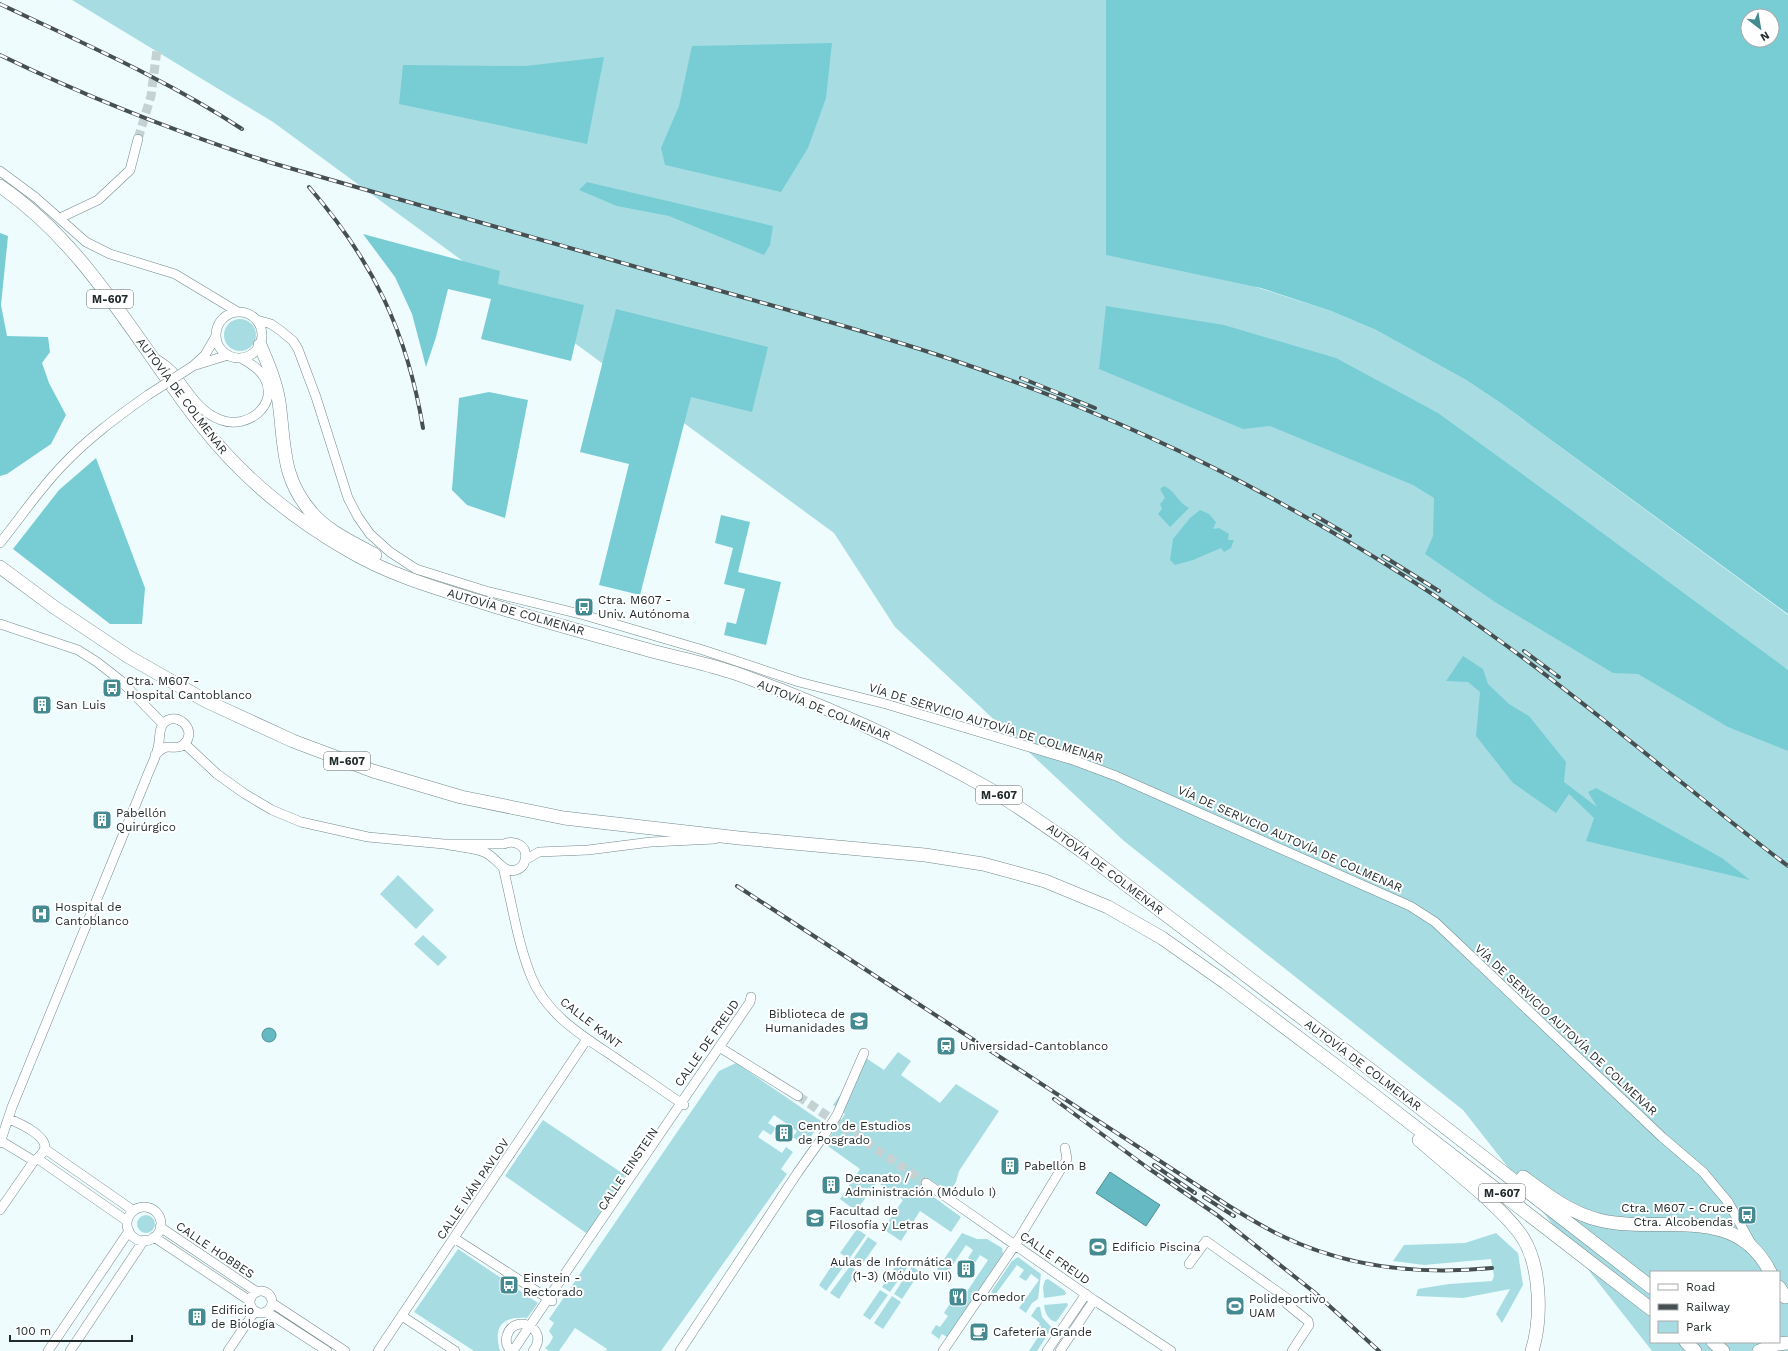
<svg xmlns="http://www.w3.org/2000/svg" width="1788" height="1351" viewBox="0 0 1788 1351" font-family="'Work Sans',sans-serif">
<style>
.green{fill:#a7dde2;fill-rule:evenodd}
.forest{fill:#78cdd5;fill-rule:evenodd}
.water{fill:#64b9c2;stroke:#508e95}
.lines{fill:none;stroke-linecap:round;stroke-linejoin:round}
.minor-tunnel{stroke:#c5d2d4;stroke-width:9;stroke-dasharray:9 4.5;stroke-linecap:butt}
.minor-casing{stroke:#73898b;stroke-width:10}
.highway-casing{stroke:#73898b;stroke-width:14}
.minor{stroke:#fff;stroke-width:9}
.highway{stroke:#fff;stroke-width:13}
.rail-casing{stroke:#465052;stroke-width:4}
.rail{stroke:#fff;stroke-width:2.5;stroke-dasharray:8;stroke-linecap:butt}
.minor-bridge-casing{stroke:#73898b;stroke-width:10;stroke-linecap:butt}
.minor-bridge{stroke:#fff;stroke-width:9}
.labels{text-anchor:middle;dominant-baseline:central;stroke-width:4;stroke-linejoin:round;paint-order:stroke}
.shield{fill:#fff;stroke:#646b6b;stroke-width:1}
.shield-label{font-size:11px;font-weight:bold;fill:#222b2c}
.street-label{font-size:12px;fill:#222b2c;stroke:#fff}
.poi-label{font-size:12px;fill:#222b2c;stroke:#fff;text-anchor:start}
</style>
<rect width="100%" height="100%" fill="#eefcfe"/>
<path class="green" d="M72,0H1106V89L1256,287L1331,311L1376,330L1466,380L1502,404L1788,615V1351H1652L1463,1110L1124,841L895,627L834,533L273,122ZM1651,1272H1779V1342H1651Z
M224 335a16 16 0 1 1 32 0a16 16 0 1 1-32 0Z
M398,875L434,910L416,929L380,894Z
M423,935L447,957L438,966L414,944Z
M898,1052L911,1061L901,1075L940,1103L956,1084L999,1111L959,1171L956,1182L949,1192L927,1178L920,1187L961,1217L951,1232L920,1211L901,1241L883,1229L903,1200L877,1182L856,1211L840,1199L860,1169L825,1144L845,1114L833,1105L866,1058L884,1070Z
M736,1063L821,1121L805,1146L793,1137L797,1131L774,1115L768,1123L776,1128L771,1135L763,1130L758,1137L782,1153L786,1147L793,1152L781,1169L787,1174L661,1351H606L607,1349L575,1328L559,1351H549L545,1348L550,1343L553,1337L549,1331L554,1323L549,1319L719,1071Z
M543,1120L625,1175L588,1232L586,1233L505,1176Z
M137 1224a9 9 0 1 1 18 0a9 9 0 1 1-18 0Z
M857,1229L866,1235L849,1259L840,1253Z
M962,1233L977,1239H987L1002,1248L1003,1254L947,1337L942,1334L939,1339L931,1333L936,1325L940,1327L948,1316L944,1313L951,1302L955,1305L960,1298L962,1299L988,1260L980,1255L975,1263L968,1258L973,1250L966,1245L946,1275L937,1269Z
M1496,1233L1518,1253L1523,1285L1502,1323L1496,1314L1510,1289L1463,1298L1416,1296L1418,1289L1449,1284L1492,1281L1494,1276L1491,1259L1424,1265L1393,1261L1404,1245L1465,1243Z
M868,1237L877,1243L860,1267L851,1262Z
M458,1249L538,1303L527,1318C502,1316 493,1326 500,1351H474L414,1312Z
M1018,1257L1041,1274L1038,1299L1032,1303L1026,1313L1019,1308L1039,1280L1031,1274L1026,1281L1019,1277L1024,1270L1017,1265L995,1295L991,1292L1012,1261Z
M837,1258L846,1263L826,1291L819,1285Z
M900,1259L909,1265L890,1292L882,1287Z
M850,1266L857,1271L839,1299L830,1293Z
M912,1266L920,1272L902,1299L894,1294Z
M1048,1279L1064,1290L1066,1293L1065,1295L1044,1298L1043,1287L1045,1280Z
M880,1290L888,1295L870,1320L863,1315Z
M892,1296L901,1302L883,1329L874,1323Z
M1067,1303L1068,1305L1056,1322C1048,1320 1045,1313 1044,1305Z
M1037,1307H1040L1042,1317L1052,1328L1037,1351H1029L1040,1334L1035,1331L1040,1323L1031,1316Z"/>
<path class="forest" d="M1106,0H1788V614L1502,404L1466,380L1376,330L1331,311L1261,288L1106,255ZM1748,16H1772V40H1748Z
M832,43L826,98L808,148L781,192L665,165L661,148L679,106L692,46Z
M604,57L587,144L399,104L403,65L525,66Z
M587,182L773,226L770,245L764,255L669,216L617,206L579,190Z
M0,233L8,236L1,305L7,336L48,337L50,352L42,363L49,383L66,415L51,444L7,474L0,476Z
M363,234L500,271L498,284L584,305L571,361L481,339L491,299L448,289L436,337L426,367L412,314L395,277Z
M1106,306L1224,325L1336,358L1438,413L1540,487L1788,670V751L1728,727L1638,674L1613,673L1495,602L1425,554L1433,536L1434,498L1413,485L1270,426L1243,429L1099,369Z
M616,309L768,347L752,412L691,397L640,595L599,585L629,464L580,452Z
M489,392L528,400L505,518L467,505L452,490L459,398Z
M96,458L145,588L142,624H110L13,549L59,490Z
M1164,486C1175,490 1178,503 1189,508L1170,527L1158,514L1162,509L1160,504L1165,498L1160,489Z
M1200,510L1209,514L1216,522L1213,529L1219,528L1229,534L1228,540H1234L1231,548L1224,552L1221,548L1193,560L1175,565L1170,560L1173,539L1190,518Z
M721,515L750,522L738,572L781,582L766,645L724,635L727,622L736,624L745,589L724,584L733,548L715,543Z
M1463,656L1483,669L1488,684L1509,704L1529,716L1566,762L1564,782L1597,807L1588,792L1596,788L1722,858L1750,880L1586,841L1594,818L1569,794L1556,813L1513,783L1476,736L1480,692L1468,682L1446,681Z"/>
<path class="water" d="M262 1035a7 7 0 1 1 14 0a7 7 0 1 1-14 0Z
M1110,1172L1160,1205L1146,1226L1096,1193Z"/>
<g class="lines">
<path class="minor-tunnel" d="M138,139L151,96L157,50
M798,1096L926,1183"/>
<defs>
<path id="minor" d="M0,171L35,197L86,242L110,254L175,274L238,312
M60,218L98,200L130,170L138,139
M216 335a23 23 0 1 1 46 0a23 23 0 1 1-46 0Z
M257,320L271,324L281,331L293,341L298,349L316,397L348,498L358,517L370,534L390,552L416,569L486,591L584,615L703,650L799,682L886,704L1073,760L1116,776L1410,906L1435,922L1662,1137L1703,1172L1728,1202L1753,1247
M158,360C163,363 168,367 172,371C187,389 198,412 221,420C248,430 280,404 264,377C259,368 249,363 241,358
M196,365L228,355
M193,366L205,355L216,336
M0,543C20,518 39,490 61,467C87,439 117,417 148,395
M0,624L78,650L97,662L120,680L163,724
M185,744L217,774L245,794L272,810L301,822L368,837L444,844H504C514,839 529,846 525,860C523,870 511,874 503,867C496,862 491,853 481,851C469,847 456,847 444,844
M525,860L539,852L588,850L651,842L715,839
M503,867C512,903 517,941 531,976C545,1013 582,1036 614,1057C637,1073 661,1089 684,1105
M719,1047L798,1096
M1,1141L34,1161C38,1159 40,1156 43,1152C53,1138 19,1123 9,1119
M0,1143L12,1107L146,779C150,767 158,755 159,742C160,735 159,730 163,724C175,709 198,729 185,743C180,749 175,747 168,747C163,747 159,751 155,755
M45,1149L134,1211
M38,1159L127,1221
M926,1183L1094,1300L1171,1351
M127 1224a17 17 0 1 1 34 0a17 17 0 1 1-34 0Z
M0,1210L34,1161
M160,1227L257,1292
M154,1237L250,1301
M454,1238L552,1301
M1189,1264L1206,1241L1288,1299L1287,1304L1308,1321L1309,1325L1292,1351
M250 1302a11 11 0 1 1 22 0a11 11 0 1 1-22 0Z
M272,1303L345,1351
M267,1312L327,1351
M402,1316L455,1351
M48,1351L129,1231
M70,1351L144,1240
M228,1351L255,1311
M378,1351L587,1039
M511,1351C507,1347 505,1342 507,1336C513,1312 551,1328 533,1351
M513,1351C591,1234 671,1118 750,1002L751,997
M680,1351L798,1172L825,1134L837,1115L864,1053
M943,1351L1015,1245L1067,1159L1065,1148
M1047,1351L1086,1294
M1060,1351L1094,1300"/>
<path id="highway" d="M0,186C88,246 138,345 202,426C242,477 291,517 346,549C387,574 435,588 481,602C535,619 590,634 645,649C672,657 701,662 728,671C746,676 765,685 783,691C855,719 924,752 991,790C1023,809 1053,831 1083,852L1384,1080L1651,1287
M260,345C268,364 276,382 279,402C285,445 281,478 312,513C328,532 354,543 375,555
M0,567L54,607L129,657L206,701L293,741L373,771L461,797L564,818L739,838L925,855L983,864L1045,881L1108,907L1162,938L1226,983L1352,1078L1651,1309
M1419,1140C1440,1158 1461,1176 1482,1194C1496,1207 1512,1221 1523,1238C1541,1267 1542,1319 1532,1351
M1523,1177C1546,1194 1570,1213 1599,1220C1660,1235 1735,1202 1770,1272
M1779,1287L1785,1297
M1686,1342L1695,1351
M1713,1342L1723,1351
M1759,1351L1777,1344L1788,1343"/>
</defs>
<use href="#minor" class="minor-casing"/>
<use href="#highway" class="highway-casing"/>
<use href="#minor" class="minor"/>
<use href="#highway" class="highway"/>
<defs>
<path id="rail" d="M0,4C82,43 166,79 242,129
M0,55C89,98 179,133 272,163C411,203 550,242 689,282C776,307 864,330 950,359C1065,398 1178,446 1284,505C1361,547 1436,594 1507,646C1603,716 1693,794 1788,866
M309,187C373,261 407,332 423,428
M1021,378L1095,408
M1314,515L1350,536
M1383,556L1439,591
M1524,651L1559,677
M737,886L1206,1191C1230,1207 1255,1223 1282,1236C1348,1268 1419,1275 1492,1268
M1054,1099L1148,1168L1217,1215L1314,1292L1379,1351
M1154,1165L1195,1193
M1204,1197L1234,1216"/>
</defs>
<use href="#rail" class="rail-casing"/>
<use href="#rail" class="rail"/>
<defs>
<path id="minor-bridge" d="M148,395L193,366"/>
</defs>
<use href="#minor-bridge" class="minor-bridge-casing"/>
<use href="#minor-bridge" class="minor-bridge"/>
</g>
<defs>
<symbol id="bus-square" viewBox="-11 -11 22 22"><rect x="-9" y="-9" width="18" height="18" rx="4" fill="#438a91" stroke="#fff"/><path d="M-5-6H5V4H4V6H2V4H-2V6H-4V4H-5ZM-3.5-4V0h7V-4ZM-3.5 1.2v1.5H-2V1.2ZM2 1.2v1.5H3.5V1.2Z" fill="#fff"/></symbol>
<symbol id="building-square" viewBox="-11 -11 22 22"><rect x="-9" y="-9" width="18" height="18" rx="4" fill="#438a91" stroke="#fff"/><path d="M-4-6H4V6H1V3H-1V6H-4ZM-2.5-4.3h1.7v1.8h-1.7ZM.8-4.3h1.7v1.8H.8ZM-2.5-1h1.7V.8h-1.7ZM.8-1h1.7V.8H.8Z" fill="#fff"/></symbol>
<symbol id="hospital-square" viewBox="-11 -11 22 22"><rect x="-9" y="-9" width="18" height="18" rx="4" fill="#438a91" stroke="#fff"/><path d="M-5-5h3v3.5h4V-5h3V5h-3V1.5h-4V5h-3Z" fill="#fff"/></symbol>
<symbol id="university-square" viewBox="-11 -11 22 22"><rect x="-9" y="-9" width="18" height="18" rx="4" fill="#438a91" stroke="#fff"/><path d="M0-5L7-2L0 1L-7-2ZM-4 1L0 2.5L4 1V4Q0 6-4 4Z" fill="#fff"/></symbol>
<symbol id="station-square" viewBox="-11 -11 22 22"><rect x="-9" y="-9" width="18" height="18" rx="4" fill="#438a91" stroke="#fff"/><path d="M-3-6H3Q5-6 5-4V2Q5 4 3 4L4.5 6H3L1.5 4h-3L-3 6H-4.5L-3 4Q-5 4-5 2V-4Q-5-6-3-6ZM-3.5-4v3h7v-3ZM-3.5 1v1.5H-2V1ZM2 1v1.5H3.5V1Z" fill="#fff"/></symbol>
<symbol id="stadium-square" viewBox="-11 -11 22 22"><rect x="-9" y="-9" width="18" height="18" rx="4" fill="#438a91" stroke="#fff"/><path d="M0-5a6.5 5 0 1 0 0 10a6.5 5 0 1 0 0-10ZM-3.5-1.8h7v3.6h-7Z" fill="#fff"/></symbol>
<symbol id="restaurant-square" viewBox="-11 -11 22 22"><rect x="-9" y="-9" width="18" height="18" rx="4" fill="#438a91" stroke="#fff"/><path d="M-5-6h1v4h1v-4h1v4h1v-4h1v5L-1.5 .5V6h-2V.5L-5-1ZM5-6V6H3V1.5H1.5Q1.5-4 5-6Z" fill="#fff"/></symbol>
<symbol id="cafe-square" viewBox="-11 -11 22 22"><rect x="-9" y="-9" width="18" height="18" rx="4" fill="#438a91" stroke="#fff"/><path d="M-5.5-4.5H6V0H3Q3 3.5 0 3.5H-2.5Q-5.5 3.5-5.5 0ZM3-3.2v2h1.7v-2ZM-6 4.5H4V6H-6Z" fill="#fff"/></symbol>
</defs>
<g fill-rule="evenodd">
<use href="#bus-square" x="573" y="596" width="22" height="22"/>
<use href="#bus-square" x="101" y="677" width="22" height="22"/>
<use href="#building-square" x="31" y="694" width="22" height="22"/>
<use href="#building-square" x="91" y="809" width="22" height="22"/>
<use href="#hospital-square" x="30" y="903" width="22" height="22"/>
<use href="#university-square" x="848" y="1010" width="22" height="22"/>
<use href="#station-square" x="935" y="1035" width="22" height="22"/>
<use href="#building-square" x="773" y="1122" width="22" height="22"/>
<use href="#building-square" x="999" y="1155" width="22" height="22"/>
<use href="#building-square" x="820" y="1174" width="22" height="22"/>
<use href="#bus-square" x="1736" y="1204" width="22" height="22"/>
<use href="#university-square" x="804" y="1207" width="22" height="22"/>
<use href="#stadium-square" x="1087" y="1236" width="22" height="22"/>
<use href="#building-square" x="955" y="1258" width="22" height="22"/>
<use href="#bus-square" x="498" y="1274" width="22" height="22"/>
<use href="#restaurant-square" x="947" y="1286" width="22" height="22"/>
<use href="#stadium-square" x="1224" y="1295" width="22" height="22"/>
<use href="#building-square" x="186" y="1306" width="22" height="22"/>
<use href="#cafe-square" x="968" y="1321" width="22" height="22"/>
</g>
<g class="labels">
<g class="shield">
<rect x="87" y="290" width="46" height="18" rx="3"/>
<rect x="324" y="752" width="46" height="18" rx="3"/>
<rect x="976" y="786" width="46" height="18" rx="3"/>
<rect x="1479" y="1184" width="46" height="18" rx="3"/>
</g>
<g class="shield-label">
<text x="110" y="299">M-607</text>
<text x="347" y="761">M-607</text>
<text x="999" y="795">M-607</text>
<text x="1502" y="1193">M-607</text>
</g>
<g class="street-label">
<text transform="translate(182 396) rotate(53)">AUTOVÍA DE COLMENAR</text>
<text transform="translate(516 612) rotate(16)">AUTOVÍA DE COLMENAR</text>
<text transform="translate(824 710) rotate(22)">AUTOVÍA DE COLMENAR</text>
<text transform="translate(986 723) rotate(17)">VÍA DE SERVICIO AUTOVÍA DE COLMENAR</text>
<text transform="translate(1290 839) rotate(24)">VÍA DE SERVICIO AUTOVÍA DE COLMENAR</text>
<text transform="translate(1105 869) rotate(37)">AUTOVÍA DE COLMENAR</text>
<text transform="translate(591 1023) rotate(38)">CALLE KANT</text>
<text transform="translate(1566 1030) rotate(43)">VÍA DE SERVICIO AUTOVÍA DE COLMENAR</text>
<text transform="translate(707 1043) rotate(-55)">CALLE DE FREUD</text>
<text transform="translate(1363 1065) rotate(37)">AUTOVÍA DE COLMENAR</text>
<text transform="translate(628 1169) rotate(-56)">CALLE EINSTEIN</text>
<text transform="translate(473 1189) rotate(-56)">CALLE IVÁN PAVLOV</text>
<text transform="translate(215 1250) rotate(34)">CALLE HOBBES</text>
<text transform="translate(1055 1258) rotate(35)">CALLE FREUD</text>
</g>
<g class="poi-label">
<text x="598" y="600">Ctra. M607 -<tspan x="598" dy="14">Univ. Autónoma</tspan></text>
<text x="126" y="681">Ctra. M607 -<tspan x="126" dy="14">Hospital Cantoblanco</tspan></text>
<text x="56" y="705">San Luis</text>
<text x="116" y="813">Pabellón<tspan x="116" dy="14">Quirúrgico</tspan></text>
<text x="55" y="907">Hospital de<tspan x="55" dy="14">Cantoblanco</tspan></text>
<text x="845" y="1014" text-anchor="end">Biblioteca de<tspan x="845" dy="14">Humanidades</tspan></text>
<text x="960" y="1046">Universidad-Cantoblanco</text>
<text x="798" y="1126">Centro de Estudios<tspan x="798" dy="14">de Posgrado</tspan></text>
<text x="1024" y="1166">Pabellón B</text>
<text x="845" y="1178">Decanato /<tspan x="845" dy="14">Administración (Módulo I)</tspan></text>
<text x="1733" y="1208" text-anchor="end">Ctra. M607 - Cruce<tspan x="1733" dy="14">Ctra. Alcobendas</tspan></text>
<text x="829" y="1211">Facultad de<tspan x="829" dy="14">Filosofía y Letras</tspan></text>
<text x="1112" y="1247">Edificio Piscina</text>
<text x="952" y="1262" text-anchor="end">Aulas de Informática<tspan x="952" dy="14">(1-3) (Módulo VII)</tspan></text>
<text x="523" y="1278">Einstein -<tspan x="523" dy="14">Rectorado</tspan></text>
<text x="972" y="1297">Comedor</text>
<text x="1249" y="1299">Polideportivo<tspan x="1249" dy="14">UAM</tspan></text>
<text x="211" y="1310">Edificio<tspan x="211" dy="14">de Biología</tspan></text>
<text x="993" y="1332">Cafetería Grande</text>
</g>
</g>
<rect x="1650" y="1271" width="130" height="72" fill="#ffffff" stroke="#a7aaab"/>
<rect x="1658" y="1284" width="20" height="6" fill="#ffffff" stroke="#a7aaab"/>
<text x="1686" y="1291" font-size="12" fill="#222b2c">Road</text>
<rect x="1658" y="1304" width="20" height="6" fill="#465052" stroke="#a7aaab"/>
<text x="1686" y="1311" font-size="12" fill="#222b2c">Railway</text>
<rect x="1658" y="1321" width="20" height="12" fill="#a7dde2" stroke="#a7aaab"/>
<text x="1686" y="1331" font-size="12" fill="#222b2c">Park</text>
<g transform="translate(1760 28) rotate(149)"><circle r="19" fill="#ffffff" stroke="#a7aaab"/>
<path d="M0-3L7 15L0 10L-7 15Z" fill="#438a91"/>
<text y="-6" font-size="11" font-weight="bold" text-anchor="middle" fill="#222b2c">N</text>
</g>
<path d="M10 1335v6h122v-6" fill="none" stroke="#222b2c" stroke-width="2"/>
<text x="16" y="1335" font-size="12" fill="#222b2c" stroke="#ffffff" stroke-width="3" paint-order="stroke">100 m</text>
</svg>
